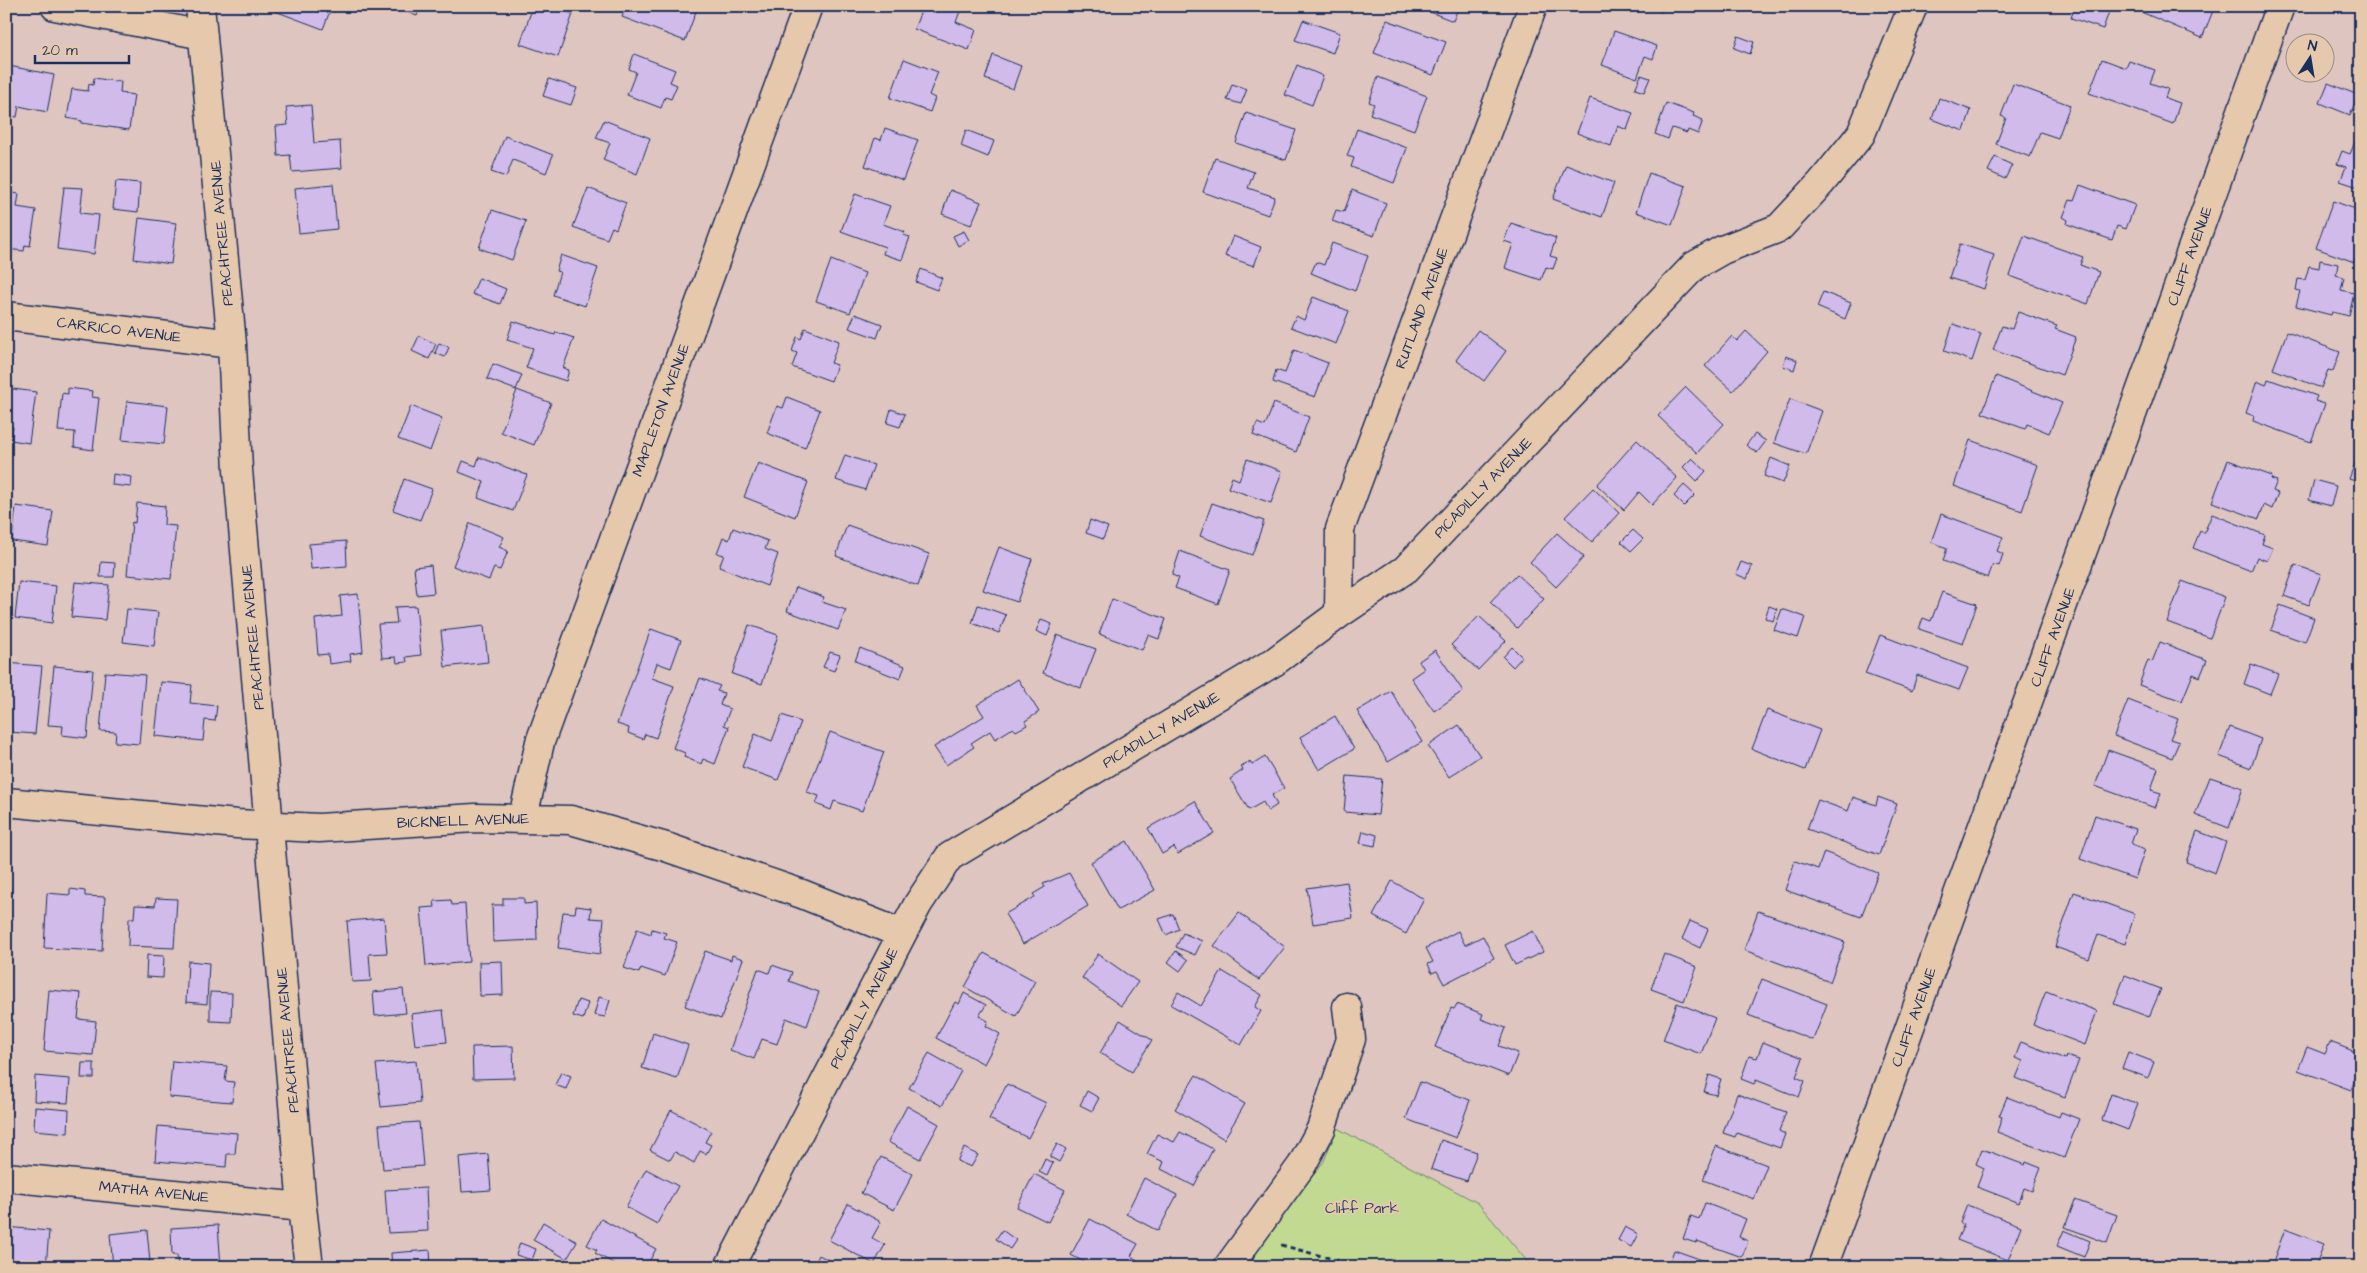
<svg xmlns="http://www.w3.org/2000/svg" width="2367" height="1273" viewBox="0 0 2367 1273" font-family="'Architects Daughter',sans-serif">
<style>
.green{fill:#c1d990;stroke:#6e8477}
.building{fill:#d0bbeb;stroke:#1b2f5e}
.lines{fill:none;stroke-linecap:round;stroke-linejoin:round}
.minor-casing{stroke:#1b2f5e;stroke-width:31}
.path{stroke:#1b2f5e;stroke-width:3;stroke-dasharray:5 4;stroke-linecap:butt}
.minor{stroke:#e6c9ad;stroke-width:28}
.labels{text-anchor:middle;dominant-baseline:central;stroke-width:4;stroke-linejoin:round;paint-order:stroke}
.street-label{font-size:15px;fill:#1b2f5e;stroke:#e6c9ad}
.park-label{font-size:15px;fill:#2c4063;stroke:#e6c9ad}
</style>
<rect width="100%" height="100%" fill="#dfc5c0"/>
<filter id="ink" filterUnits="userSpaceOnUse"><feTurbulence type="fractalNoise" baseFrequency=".02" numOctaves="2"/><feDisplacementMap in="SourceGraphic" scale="10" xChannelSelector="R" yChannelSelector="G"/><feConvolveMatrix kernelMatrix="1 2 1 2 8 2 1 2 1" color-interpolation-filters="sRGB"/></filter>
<g filter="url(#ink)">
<path class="green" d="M1337,1128L1478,1203L1532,1267H1243L1324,1161Z"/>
<path class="building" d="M276,6H332L323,29L275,11Z
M391,6H420L417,16Z
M533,6H551L573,14L558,57L520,44Z
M626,6H698L685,41L622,17Z
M923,6H962L956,22L976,30L969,50L914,29Z
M1415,6H1459L1453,21Z
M1648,6H1664L1662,12Z
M2075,6H2111L2103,29L2071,18Z
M2136,6H2215L2202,38L2134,9Z
M1303,20L1340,33L1333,53L1295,40Z
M1387,20L1446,42L1433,75L1374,53Z
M1614,31L1657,46L1653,59L1645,56L1637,78L1602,65Z
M1738,36L1754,42L1750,54L1734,48Z
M634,54L675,70L670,82L677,85L671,99L665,97L661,108L627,95L636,72L629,69Z
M993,55L1021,66L1013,89L985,79Z
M904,59L938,72L929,95L935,98L930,112L890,98Z
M2102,59L2126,68L2129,61L2155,70L2150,83L2168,89L2165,98L2180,103L2173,124L2089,93Z
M1297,65L1323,76L1312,105L1285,95Z
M9,66L54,75L47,112L19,106L17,117L6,115V74Z
M1641,75L1650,78L1644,92L1635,89Z
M1378,77L1427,96L1414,130L1370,114L1374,104L1369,102Z
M94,78L121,82L120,93L134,95L129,130L82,123V121L67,118L72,89L88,91L89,84L93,85Z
M549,79L577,88L571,105L543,96Z
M2328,83L2358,95L2350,115L2320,103Z
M1232,84L1247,89L1241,104L1227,100Z
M2013,84L2070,105L2058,138L2040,132L2030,157L1996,144L2006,118L2001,116Z
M1590,98L1633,113L1627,130L1618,126L1611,146L1577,133Z
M1939,98L1971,110L1964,131L1932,119Z
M1666,103L1694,113L1693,116L1703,120L1698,134L1688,130L1687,133L1672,128L1668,139L1655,134Z
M311,105L314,143L340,141L342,168L292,172L290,155L278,156L276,126L288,125L286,107Z
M1246,113L1296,130L1286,160L1236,143Z
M604,120L650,138L637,174L603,160L610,143L596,138Z
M885,128L918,140L903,180L865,166L875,138L881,140Z
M1357,129L1407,148L1394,183L1351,167L1354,158L1347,156Z
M966,130L994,141L988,157L961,146Z
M505,136L553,155L546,173L513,160L506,177L491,172Z
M2357,137L2361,139V188L2340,181L2346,167L2337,164L2342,151L2350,154Z
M1995,157L2012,165L2005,179L1988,171Z
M1215,158L1254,172L1248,188L1275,197L1268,215L1203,192Z
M1566,165L1614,183L1602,217L1553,199Z
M1649,173L1686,186L1672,225L1636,212Z
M116,181L140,183L138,212L113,209Z
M333,184L337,229L299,233L295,188Z
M2080,185L2135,205L2126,229L2117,226L2112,240L2067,224L2068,220L2063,217L2070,200L2074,201Z
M64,187L83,188L80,213L99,215L94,254L57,249Z
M588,188L626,203L616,229L612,227L607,239L573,227Z
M950,190L981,202L971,225L942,214Z
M1352,190L1386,203L1374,236L1332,221L1336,210L1344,212Z
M6,192L19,194L17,207L36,210L30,246L25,245L24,251L6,249Z
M855,194L890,206L883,224L905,232L903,235L910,237L902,260L883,254L885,247L841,231Z
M2333,201L2361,211V251H2359L2354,262L2316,248Z
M492,210L526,221L512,260L479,248Z
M139,218L176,223L171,264L134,259Z
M1511,223L1556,238L1550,256L1557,258L1553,269L1546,267L1541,280L1505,268L1513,244L1504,241Z
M964,231L969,240L958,246L953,236Z
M1233,236L1261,247L1254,266L1225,256Z
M2024,236L2083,257L2080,265L2099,272L2088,304L2010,276Z
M1332,243L1368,256L1355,291L1311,273L1316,262L1324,265Z
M1960,244L1994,255L1984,289L1949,278Z
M561,255L598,268L585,306L553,295L560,272L556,271Z
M831,260L865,273L850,313L816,301Z
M2320,260L2338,264L2336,275L2344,277L2341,290L2354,293L2349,316L2332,312L2331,315L2296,306L2300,291L2296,290L2298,279L2305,280L2309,266L2319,268Z
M921,269L942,278L937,290L916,282Z
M479,278L506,289L500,304L472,294Z
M1823,292L1851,303L1845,319L1817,307Z
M1313,297L1349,311L1336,344L1291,327L1296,316L1304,320Z
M2018,312L2057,326L2055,329L2076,337L2062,375L1993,350L2002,326L2012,329Z
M855,314L882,324L877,338L849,328Z
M513,321L555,335L556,332L574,338L563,368L569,370L566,381L526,368L533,348L507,340Z
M1953,324L1981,334L1972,361L1944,351Z
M805,328L839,341L831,363L837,365L831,381L792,367L797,353L792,351L797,337L801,339Z
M1478,330L1506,351L1484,381L1456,360Z
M1746,331L1767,351L1733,391L1705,366L1732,336L1737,341Z
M2287,332L2340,352L2333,371L2328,370L2321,388L2273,369Z
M419,336L436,344L429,359L412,351Z
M439,343L449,347L445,357L435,353Z
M1294,350L1328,363L1315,397L1273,382L1276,370L1285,373Z
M1786,356L1797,360L1794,370L1783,366Z
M493,364L522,375L516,390L487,379Z
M1996,376L2062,403L2049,433L2027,424L2025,429L1982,413Z
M2268,379L2317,396L2315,401L2325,404L2311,442L2253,421L2254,416L2246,413L2257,381L2266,385Z
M1686,387L1724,424L1697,453L1658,416Z
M6,388L36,392L29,443L11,440L13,427L6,426Z
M68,388L93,391L92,397L99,398L93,450L74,447L75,432L58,431L62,393L68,394Z
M517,390L551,403L534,445L501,432Z
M787,397L820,410L805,448L767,433L777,406L783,408Z
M1790,399L1822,411L1806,454L1774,443Z
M127,401L168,406L164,444L122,440Z
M1274,403L1309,417L1296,452L1253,435L1257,423L1265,426Z
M411,406L442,418L430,451L398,439Z
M891,409L905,414L900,427L887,423Z
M1755,434L1766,441L1757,453L1746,445Z
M1637,440L1677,478L1652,505L1639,492L1624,510L1597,485Z
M1970,440L2038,465L2022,511L1954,486Z
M845,455L874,465L865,490L836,480Z
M2358,455L2361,456V483L2349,479Z
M479,457L527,475L513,511L478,498L484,482L459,472L463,461L476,466Z
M1692,458L1706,471L1697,481L1683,467Z
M1771,458L1790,466L1783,483L1764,476Z
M1247,459L1282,471L1271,503L1228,488L1232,477L1239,480Z
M2228,460L2272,476L2271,479L2277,481L2273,491L2278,493L2272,509L2264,505L2259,519L2212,502Z
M758,463L808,482L795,517L744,497Z
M113,474L132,477L131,487L112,485Z
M404,479L432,489L420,520L393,510Z
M2314,480L2336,486L2331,506L2309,500Z
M1684,485L1695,495L1684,506L1674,496Z
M1593,488L1619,513L1592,542L1565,517Z
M137,503L165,506L164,525L176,526L171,579L127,575L132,522L135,523Z
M1212,503L1264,521L1252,555L1200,536Z
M16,506L53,511L48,546L12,541Z
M1941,514L2003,537L1997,551L2003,554L1999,566L1993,564L1988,578L1943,561L1947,548L1931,542Z
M2212,514L2265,535L2262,544L2273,548L2267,561L2257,557L2251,571L2193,548L2200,531L2204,533Z
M1090,520L1108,527L1103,539L1086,533Z
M470,523L504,537L499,547L508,551L500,570L494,568L489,580L453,566Z
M847,525L929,554L918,586L836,556Z
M733,528L768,541L765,549L778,554L767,586L719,567L724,555L717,553L723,537L729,540Z
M1633,530L1643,539L1631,551L1621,542Z
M1557,533L1584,557L1556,587L1530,562Z
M346,541L347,566L311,569L309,544Z
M999,547L1032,559L1017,602L983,590Z
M1180,551L1230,570L1218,604L1175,588L1179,578L1172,575Z
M101,562L115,563L114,577H100Z
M1741,562L1752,566L1747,579L1736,574Z
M431,565L434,593L417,595L414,567Z
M2295,565L2321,574L2309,605L2284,596Z
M1517,574L1544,599L1517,628L1490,602Z
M2182,581L2225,597L2210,638L2167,622Z
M19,582L56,586L52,623L15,618Z
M75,582L109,585L105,620L71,617Z
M796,587L824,597L822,602L846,610L838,630L787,611Z
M1942,592L1977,604L1963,644L1919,629L1923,618L1931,621Z
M358,594L363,652L350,654L351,661L329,664L328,654L318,655L315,619L342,616L340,596Z
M1112,599L1166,619L1159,639L1148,635L1142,650L1099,634Z
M978,605L1006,615L999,633L972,623Z
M2280,605L2314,618L2305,642L2271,630Z
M416,606L421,655L406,657L407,662L397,663L396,657L382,658L378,624L397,623L395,607Z
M1769,606L1777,609L1773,621L1765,618Z
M127,609L158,612L154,646L123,642Z
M1782,609L1805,617L1798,638L1774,630Z
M1479,616L1506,641L1478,670L1451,645Z
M1041,620L1052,624L1047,636L1036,631Z
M749,625L778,635L762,684L732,674Z
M484,626L488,662L445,667L441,631Z
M651,629L681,640L671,668L657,663L652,678L674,686L656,738L645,734L643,739L628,733L629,728L617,724Z
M1057,635L1096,649L1081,688L1043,673Z
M1880,635L1968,668L1959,690L1917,675L1912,691L1865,674Z
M2160,642L2207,660L2200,677L2193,674L2182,701L2139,685L2148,660L2152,662Z
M1512,647L1522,657L1513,667L1503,657Z
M860,648L905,666L900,679L855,661Z
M1435,650L1463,691L1434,711L1411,678L1424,669L1419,661Z
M830,652L840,655L834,671L823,667Z
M6,663L42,666L35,734L9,732L10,723H6Z
M2251,664L2278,674L2270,694L2244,684Z
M54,666L93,670L87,738L62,735L63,726L48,725Z
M105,672L145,675L139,744L115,742L116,732L100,731Z
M700,678L720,686L717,691L724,693L720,705L730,709L724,725L729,727L715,764L703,759L701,764L684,757L685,753L673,748Z
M1018,679L1039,712L1025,721L1027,725L1016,731L1013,728L995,739L990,731L971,743L974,747L946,765L934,747L984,716L977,705Z
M161,682L192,685L190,703L217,706L215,721L205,720L203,741L155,736Z
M1391,691L1422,742L1388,762L1357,711Z
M2128,700L2178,719L2170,739L2179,742L2172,758L2114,736Z
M1767,710L1820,730L1805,770L1752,749Z
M782,715L801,722L778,780L742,767L755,734L772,741Z
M1335,716L1354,749L1319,770L1300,737Z
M1459,725L1480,756L1449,777L1428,746Z
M2230,727L2261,739L2251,768L2219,756Z
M830,732L884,752L862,811L834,801L831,810L816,804L819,796L807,792Z
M2108,750L2158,768L2151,790L2161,793L2155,808L2095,786Z
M1265,757L1284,788L1272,795L1277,805L1268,811L1263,802L1249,810L1230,779L1243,770L1241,767L1250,762L1252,765Z
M1347,776L1382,779L1378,815L1344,812Z
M2210,777L2243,788L2229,828L2195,815Z
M1853,797L1876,805L1878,797L1897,804L1879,855L1807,829L1818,800L1848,811Z
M1195,801L1214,833L1178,854L1174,847L1162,854L1148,828Z
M2095,815L2136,829L2131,844L2145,849L2135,879L2080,859Z
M1363,831L1377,835L1375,846L1360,843Z
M2197,831L2226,842L2215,873L2186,862Z
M1127,841L1155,890L1118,910L1091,862Z
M1824,852L1878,873L1861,917L1785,890L1795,861L1818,869Z
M1069,873L1088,906L1023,944L1005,914L1035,897L1033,894L1045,887L1043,884Z
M1392,881L1424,899L1406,934L1373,916Z
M1347,882L1353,918L1313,924L1307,888Z
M70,889L85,891V896L105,897L102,951L44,948L47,893L70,895Z
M2074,892L2135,914L2125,944L2098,935L2089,959L2055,947Z
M156,898L177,899L174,948L128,946L129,918H134L135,905L155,906Z
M503,898H524V904L536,903L537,940L493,942L492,905H503Z
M451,900L452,905L465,904L469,962L426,966L421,908L435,907L434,901Z
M576,906L591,908L590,918L604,919L600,954L558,948L563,912L575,913Z
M1758,911L1845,942L1830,982L1744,950Z
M1239,913L1285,947L1259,980L1214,946Z
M1173,914L1179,929L1166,935L1159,919Z
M384,918L387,953L369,954L371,981L352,982L347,921Z
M1690,921L1708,929L1700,948L1682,939Z
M637,929L651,934L652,929L666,933L664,938L677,942L665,976L641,968L639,973L624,968Z
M1458,931L1465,945L1483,936L1494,958L1444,984L1437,971L1432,973L1428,964L1433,962L1426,948Z
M1533,931L1543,952L1515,965L1505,945Z
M1183,933L1202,941L1195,955L1176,947Z
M705,951L731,960L732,955L743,959L721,1019L685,1006Z
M1176,951L1188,960L1180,971L1168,962Z
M984,953L1035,981L1016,1016L965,987Z
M1098,954L1138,982L1121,1006L1082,978Z
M1664,954L1697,967L1684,1001L1651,989Z
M147,955L164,956L163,978L146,977Z
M188,961L209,963L207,1004L186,1002Z
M502,961L503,995L480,996L479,962Z
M772,965L792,972L789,981L819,992L807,1026L786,1018L777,1044L762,1039L754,1059L730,1050L758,969L769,973Z
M1222,971L1262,995L1255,1007L1261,1011L1241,1045L1171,1005L1178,992L1201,1006Z
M2125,975L2161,989L2149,1017L2114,1004Z
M1762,979L1827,1004L1813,1040L1748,1015Z
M403,989L406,1013L375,1016L373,992Z
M49,990L81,993L78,1019L96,1021L93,1055L44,1051Z
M2046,991L2097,1011L2085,1045L2033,1025Z
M210,992L232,993L231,1022L210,1021Z
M964,993L986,1005L979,1016L988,1021L986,1026L1000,1034L984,1064L936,1038L955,1002L959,1004Z
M599,997L610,1000L605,1017L594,1015Z
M578,1000L588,1003L583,1019L573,1016Z
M1677,1003L1715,1018L1701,1054L1663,1040Z
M1457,1004L1483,1014L1481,1019L1506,1028L1499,1046L1518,1053L1509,1076L1435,1047L1451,1008L1454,1009Z
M443,1010L447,1042L415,1045L411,1014Z
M1120,1020L1152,1040L1132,1072L1100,1053Z
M653,1033L688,1045L677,1079L642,1068Z
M1763,1042L1803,1058L1796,1077L1805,1081L1799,1097L1756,1080L1754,1084L1741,1079L1749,1056L1757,1058Z
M2021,1042L2065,1059L2066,1056L2079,1060L2065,1097L2016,1078L2023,1061L2015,1058Z
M2330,1042L2361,1054V1065L2351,1090L2298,1070L2307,1047L2325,1054Z
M513,1046L514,1078L473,1079L472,1047Z
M2128,1052L2154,1062L2148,1078L2122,1068Z
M929,1053L961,1071L942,1106L909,1088Z
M172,1061L227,1066L225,1081L234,1082L232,1102L169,1097Z
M416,1061L420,1103L381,1107L376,1064Z
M82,1063H94V1078H81Z
M561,1072L571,1076L566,1089L555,1085Z
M1196,1075L1245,1104L1224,1139L1175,1109Z
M1709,1075L1721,1079L1716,1095L1704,1092Z
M35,1076L70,1079L68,1103L34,1101Z
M1420,1082L1470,1100L1456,1138L1406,1119Z
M1007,1084L1046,1103L1028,1138L989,1119Z
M1087,1091L1099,1098L1092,1111L1080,1105Z
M1737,1094L1786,1112L1779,1131L1785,1134L1780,1148L1737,1133L1735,1137L1723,1133Z
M2111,1094L2138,1104L2128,1130L2102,1120Z
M2007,1097L2059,1117L2061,1112L2079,1119L2064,1158L1997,1132L2002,1117L1999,1116Z
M907,1106L939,1124L920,1159L888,1142Z
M35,1107L69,1110L68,1133L34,1130Z
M671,1110L711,1131L705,1142L711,1145L706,1154L700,1151L694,1163L675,1152L670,1160L650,1150Z
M419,1122L423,1166L383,1169L379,1125Z
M158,1126L237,1133L235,1154H227L226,1167L155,1161Z
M1180,1132L1213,1149L1194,1186L1161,1169L1164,1162L1147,1154L1157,1134L1174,1142Z
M1441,1140L1477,1152L1467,1181L1431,1169Z
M1057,1144L1066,1149L1059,1162L1050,1157Z
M1716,1146L1767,1165L1754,1199L1703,1180Z
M964,1148L978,1155L971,1167L957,1161Z
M1982,1149L2025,1165L2026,1162L2041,1168L2032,1191L2024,1188L2019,1203L1977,1187L1984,1168L1976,1164Z
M488,1154L491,1190L462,1192L459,1157Z
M881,1157L913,1174L894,1210L861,1193Z
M1045,1159L1053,1163L1047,1176L1039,1172Z
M646,1169L678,1186L657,1224L626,1207Z
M1034,1174L1065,1190L1048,1222L1017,1207Z
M1144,1178L1177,1195L1158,1231L1126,1214Z
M426,1188L428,1231L388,1233L385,1190Z
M2075,1200L2117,1215L2107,1243L2065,1227Z
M1705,1203L1746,1219L1739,1237L1748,1241L1742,1257L1697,1241L1696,1243L1683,1239L1691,1216L1699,1219Z
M848,1204L881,1222L872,1238L885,1245L874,1264L829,1240Z
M1967,1205L2021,1226L2008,1260L1957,1240L1964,1224L1960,1223Z
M601,1219L656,1249L646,1267H620L595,1253L597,1250L587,1245Z
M1090,1219L1138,1244L1131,1256L1139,1261L1136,1267H1093L1071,1255Z
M543,1222L577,1242L567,1259L533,1240Z
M218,1225L221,1267H178L177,1255H172L171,1228Z
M6,1227L49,1231L46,1267H6Z
M1625,1227L1638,1234L1631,1247L1618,1240Z
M2285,1229L2324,1244L2315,1267H2271Z
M147,1230L150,1262L135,1264L136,1267H113L110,1234Z
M1002,1230L1016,1240L1010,1249L996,1239Z
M2064,1230L2090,1241L2084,1257L2057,1246Z
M520,1243L536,1249L532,1260L516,1255Z
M430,1250L431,1267H392L391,1253Z
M1674,1250L1722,1267H1668Z
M819,1255L842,1267H813Z
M1942,1258L1965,1267H1939Z"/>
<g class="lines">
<defs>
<path id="minor" d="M55,6L203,35
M200,6L232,344L238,470L302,1207L309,1267
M6,316L232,344
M1339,614L1340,529L1533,6
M6,802L237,824L319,828L475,818L571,820L666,847L802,894L902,934
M523,817L540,742L808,6
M6,1177L302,1207
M729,1267L902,934L918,904L949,857L1274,662L1339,614L1406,569L1694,266L1722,250L1779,228L1821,183L1861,134L1913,6
M1228,1267L1302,1165L1321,1129L1351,1039L1347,1007
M1823,1267L2280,6"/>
</defs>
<use href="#minor" class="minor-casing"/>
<path class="path" d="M1281,1245L1362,1267"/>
<use href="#minor" class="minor"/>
</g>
</g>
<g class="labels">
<g class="street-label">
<text transform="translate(222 233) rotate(-95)">PEACHTREE AVENUE</text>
<text transform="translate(2190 256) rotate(-70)">CLIFF AVENUE</text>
<text transform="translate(1422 308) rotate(-70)">RUTLAND AVENUE</text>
<text transform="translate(119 330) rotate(7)">CARRICO AVENUE</text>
<text transform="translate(661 410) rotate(-70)">MAPLETON AVENUE</text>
<text transform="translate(1483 488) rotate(-46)">PICADILLY AVENUE</text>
<text transform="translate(253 637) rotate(-95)">PEACHTREE AVENUE</text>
<text transform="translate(2053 637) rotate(-70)">CLIFF AVENUE</text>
<text transform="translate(1161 730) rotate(-31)">PICADILLY AVENUE</text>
<text transform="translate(463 821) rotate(-2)">BICKNELL AVENUE</text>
<text transform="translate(864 1008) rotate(-63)">PICADILLY AVENUE</text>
<text transform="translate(1914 1017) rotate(-70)">CLIFF AVENUE</text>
<text transform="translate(288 1040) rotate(-95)">PEACHTREE AVENUE</text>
<text transform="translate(154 1192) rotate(6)">MATHA AVENUE</text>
</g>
<g class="park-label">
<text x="1362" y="1208">Cliff Park</text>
</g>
</g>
<rect width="2367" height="1273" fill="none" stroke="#e6c9ad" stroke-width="25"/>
<rect x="12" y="12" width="2342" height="1248" fill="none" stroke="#1b2f5e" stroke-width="2" filter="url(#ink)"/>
<g transform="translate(2310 58) rotate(12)"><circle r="24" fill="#e6c9ad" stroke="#958b8d"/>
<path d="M0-4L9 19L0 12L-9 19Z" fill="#1b2f5e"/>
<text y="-8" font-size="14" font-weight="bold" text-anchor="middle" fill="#1b2f5e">N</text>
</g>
<path d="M35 55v8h94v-8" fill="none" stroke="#1b2f5e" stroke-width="2.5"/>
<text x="42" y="55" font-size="15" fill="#1b2f5e" stroke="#e6c9ad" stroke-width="4" paint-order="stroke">20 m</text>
</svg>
